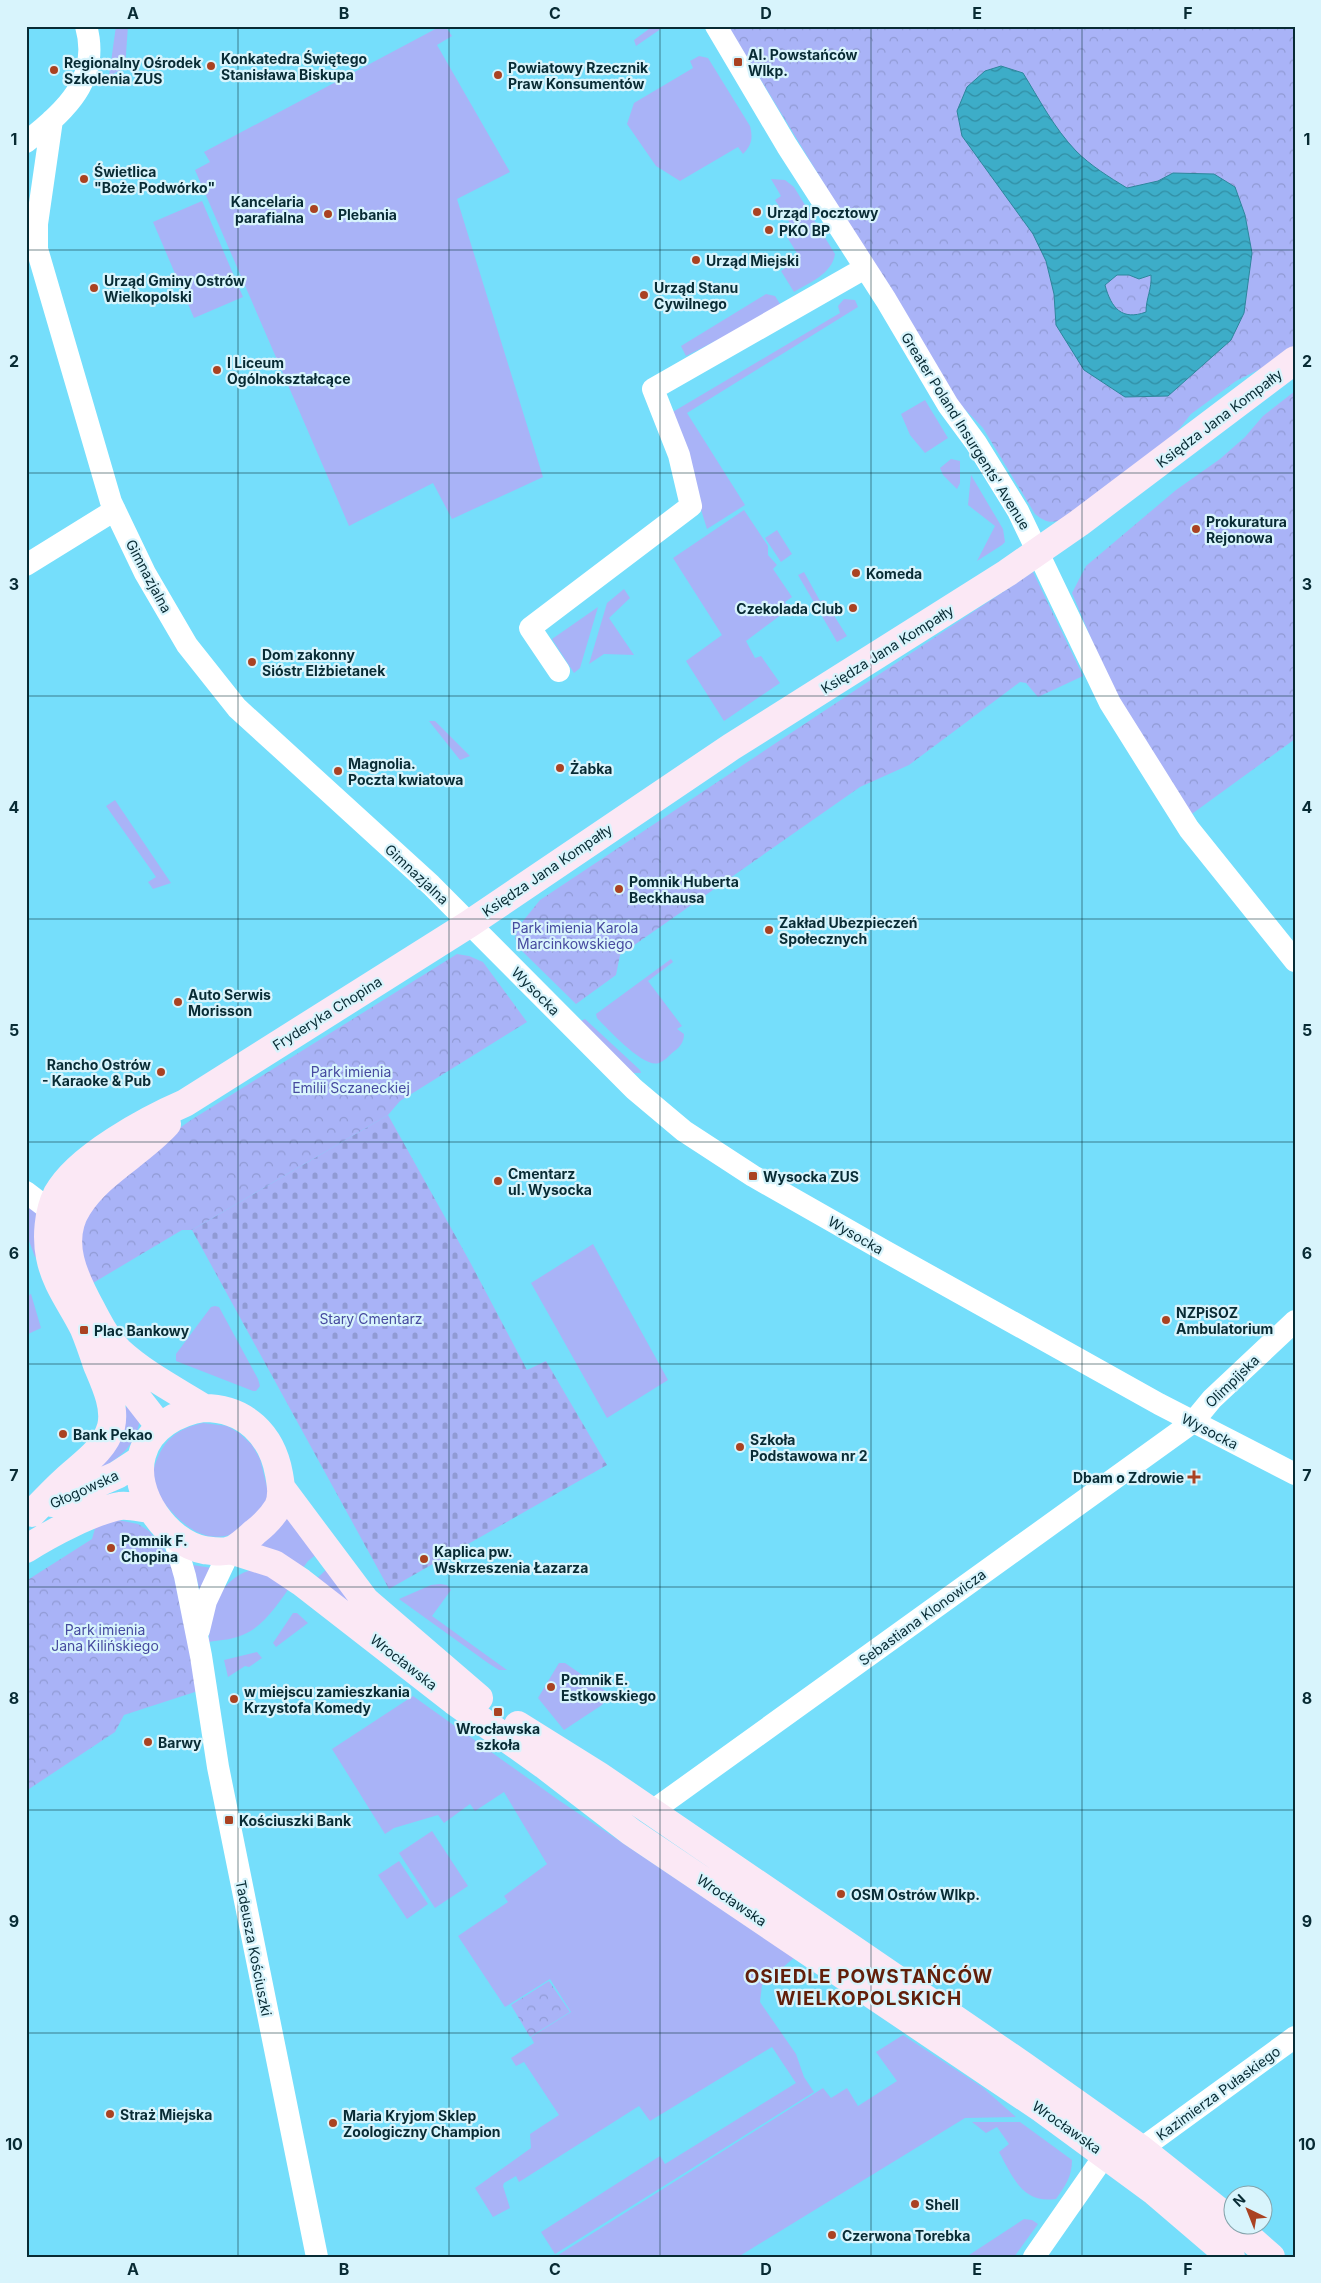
<svg xmlns="http://www.w3.org/2000/svg" width="1321" height="2283" viewBox="0 0 1321 2283" font-family="Inter,sans-serif">
<style>
.green{fill:#a9b3f7}
.cemetery{fill:url(#cemetery-stones)}
.park{fill:url(#park-crowns)}
.water{fill:url(#water-waves);stroke:#2d869c;fill-rule:evenodd}
.lines{fill:none;stroke-linecap:round;stroke-linejoin:round}
.street{stroke:#fff;stroke-width:22}
.secondary{stroke:#fbe8f5;stroke-width:28}
.grid{fill:none;stroke:#082b34;stroke-width:1;stroke-opacity:0.55}
.poi-dot{fill:#aa4222;stroke:#d8f4fc;stroke-width:2}
.labels{text-anchor:middle;dominant-baseline:central;stroke-width:4.5;stroke-linejoin:round;paint-order:stroke}
.poi-label{font-size:14px;font-weight:bold;fill:#082b34;stroke:#d8f4fc;text-anchor:start}
.street-label{font-size:14px;fill:#082b34;stroke:#d8f4fc}
.park-label{font-size:14px;fill:#464a9f;stroke:#d8f4fc}
.district-label{font-size:19px;font-weight:bold;letter-spacing:1px;fill:#611f0a;stroke:#d8f4fc}
.neatline{fill:none;stroke:#082b34;stroke-width:2}
.grid-label{font-size:16px;text-anchor:middle;font-weight:bold;fill:#082b34}
</style>
<defs>
<pattern id="cemetery-stones" width="16" height="16" patternUnits="userSpaceOnUse" patternTransform="scale(1.25)"><rect width="16" height="16" fill="#a9b3f7"/><path d="M2 7V4a2 2 0 0 1 4 0v3zM10 15v-3a2 2 0 0 1 4 0v3z" fill="#909ad4"/></pattern>
<pattern id="park-crowns" width="20" height="18" patternUnits="userSpaceOnUse" patternTransform="scale(1.25)"><rect width="20" height="18" fill="#a9b3f7"/><path d="M2 6a3 3 0 1 1 6 0M12 15a3 3 0 1 1 6 0" fill="none" stroke="#909ad4"/></pattern>
<pattern id="water-waves" width="16" height="10" patternUnits="userSpaceOnUse" patternTransform="scale(1.25)"><rect width="16" height="10" fill="#3dadc8"/><path d="M0 5q4-4 8 0t8 0" fill="none" stroke="#318da3"/></pattern>
</defs>
<rect width="100%" height="100%" fill="#75defb"/>
<path class="green" d="M116,26H128L125,68L109,76Z
M441,26H445L452,36L437,45L510,172L457,199L543,477L452,519L433,483L349,526L195,170L210,162L204,152Z
M653,26H665L636,46L634,40Z
M699,56L708,58L750,126C753,138 752,145 743,154L738,147L680,181L656,166L627,124L634,103L693,68L690,61Z
M771,179L785,180L794,187L835,254C832,274 809,283 794,292L781,271L800,258L787,237L795,231L775,200L781,196Z
M202,201L243,297L194,318L153,222Z
M766,294L775,296L782,307L686,356L681,346Z
M844,299L855,300L858,307L687,413L745,505L707,529L671,413L840,313L838,306Z
M925,400L948,438L925,453L910,435L901,414Z
M951,459L960,461V483L957,489L943,475L940,468Z
M971,475L1003,529L1005,542L1002,545L977,561L995,526L968,505Z
M744,510L768,546V555L777,565L773,569L792,597L785,602L789,609L746,641L755,658L761,656L780,683L724,721L686,661L722,635L673,558Z
M777,530L792,554L781,562L765,538Z
M804,572L820,601L824,600L847,636L837,642L798,575Z
M624,589L630,598L609,618L634,655L604,654L589,664L607,603Z
M598,607L580,668L574,673L552,639Z
M429,721H435L470,756L460,760Z
M115,800L171,883L153,889L148,882L156,877L106,806Z
M671,959L673,962L648,981L682,1026L677,1029L684,1034C684,1043 679,1048 672,1053C669,1056 664,1061 659,1063C644,1069 608,1029 597,1018L596,1014Z
M585,1019L640,1070L641,1073H633L581,1021Z
M26,1203L36,1213L38,1256L35,1257L26,1233Z
M593,1244L668,1380L607,1418L531,1283Z
M31,1294L41,1328L26,1335V1297Z
M215,1306L219,1307L258,1379L260,1386L256,1391H253L176,1361V1354L211,1307Z
M133,1403L140,1420C134,1449 118,1459 94,1472L124,1409Z
M203,1423L227,1426L239,1433L252,1445L260,1459L271,1503C261,1512 248,1527 235,1533C197,1549 170,1511 150,1485C157,1451 166,1431 203,1423Z
M285,1512L317,1554L308,1561L300,1572L253,1542Z
M193,1565L212,1568L201,1595Z
M256,1569L292,1584C278,1604 263,1628 240,1636C230,1640 219,1640 209,1642C209,1610 221,1575 256,1569Z
M327,1569L366,1615L314,1581Z
M440,1584L447,1585L451,1590L432,1616L507,1670H499L488,1663L399,1599L431,1585Z
M293,1613H297L308,1623L276,1647L273,1643Z
M257,1652L262,1658L249,1667L245,1666L228,1677L224,1660Z
M559,1663H565L610,1694L602,1705L564,1730L538,1698Z
M413,1696L557,1799L770,1942L795,1957L762,1985L760,2002L796,2054L804,2077L814,2092L555,2254L541,2232L660,2156L665,2164L796,2083L772,2047L650,2121L639,2106L519,2182L516,2176L504,2183L503,2186L510,2208L493,2217L475,2188L531,2148L530,2134L559,2115L524,2062L516,2066L511,2058L534,2043L531,2037L571,2012L550,1979L505,2007L458,1936L508,1902L504,1896L547,1864L504,1792L475,1811L470,1804L444,1823L438,1815L394,1828L385,1834L332,1749Z
M432,1831L468,1886L435,1908L399,1853Z
M399,1861L428,1904L407,1919L378,1875Z
M903,2035L982,2087L1016,2117L965,2118L738,2257H555L823,2088L831,2098L847,2088L858,2106L897,2081L876,2052Z
M972,2122H1020L1072,2160C1072,2177 1065,2186 1056,2199C1022,2204 1013,2177 999,2152L1009,2144L997,2127L986,2133Z
M1024,2219L1032,2220L1038,2224L1014,2257H966Z"/>
<path class="cemetery" d="M388,1115L470,1262L527,1370L546,1361L607,1465L389,1589L192,1230Z"/>
<path class="park" d="M728,26H1295V347L1276,361L1236,381L1191,414L1168,443L1065,518C1052,524 1046,523 1035,514L983,428L955,399Z
M1295,391V739L1189,816L1116,698L1072,593L1086,566L1176,490L1220,459L1245,437L1263,416Z
M1033,572L1083,676L1038,697L1026,683L1020,682L909,765L860,787L620,955L616,975L576,1004L521,950L515,938L519,926L540,900Z
M457,954L469,956L483,962L527,1022L400,1101L388,1115L192,1230H182L88,1286L77,1226L137,1158L191,1120Z
M118,1520L138,1524L149,1531L170,1557L198,1691L124,1715L115,1732L26,1791V1581L92,1539L96,1525Z
M549,1981L570,2012L530,2037L511,2005Z"/>
<path class="water" d="M1001,66L1023,73C1039,99 1054,128 1076,151C1091,166 1109,177 1127,188L1158,181L1173,173L1214,174L1235,187L1245,215L1252,253L1244,313L1231,340L1168,396L1125,397L1084,370L1056,325L1054,294L1046,261L1033,234L962,136L957,111L967,87L985,71ZM1117,275H1129L1139,279L1151,275C1152,289 1146,298 1146,312C1122,321 1111,308 1105,285Z"/>
<g class="lines">
<path class="street" d="M716,26L787,146L886,300L948,405L976,443L1018,511L1110,703L1189,829L1295,961
M52,120L37,224V249L111,502L145,573L187,645L237,708L431,885L634,1089L684,1131L753,1176L883,1250L1159,1404L1295,1474
M26,142C65,112 101,79 86,26
M26,565L115,510
M559,671L530,628L691,506L679,455L653,389L865,268
M26,1192L51,1211
M173,1535L185,1576L201,1656L218,1767L317,2257
M199,1630L206,1601L230,1550
M651,1812L1193,1422L1212,1399L1295,1321
M1034,2257L1105,2155L1141,2149L1295,2037"/>
<path class="secondary" d="M167,1124C140,1154 100,1172 78,1207C56,1241 75,1279 92,1310C100,1325 107,1339 119,1351C144,1374 175,1390 204,1408
M101,1351L160,1427
M204,1408C245,1408 272,1435 279,1474C281,1485 283,1496 278,1507C272,1517 264,1525 255,1532C248,1538 239,1547 231,1550C223,1553 212,1551 204,1550C167,1543 131,1493 142,1455C149,1427 178,1412 204,1408Z
M282,1489L365,1600L479,1698
M52,1503L117,1475L140,1460
M32,1513C43,1502 53,1491 64,1481C82,1464 104,1451 111,1427C116,1407 105,1384 97,1365C93,1353 89,1341 84,1329C73,1306 55,1284 50,1257C46,1238 48,1212 57,1194C77,1157 148,1119 185,1103L469,924L731,747L1007,573L1079,523L1295,360
M26,1549C49,1534 93,1511 120,1506C130,1505 141,1508 151,1509
M230,1550L274,1564L301,1582L454,1701L544,1765L631,1832L1042,2109L1155,2192L1231,2257
M518,1725L598,1775L1024,2066L1141,2149L1234,2223
M1236,2226L1271,2257"/>
</g>
<path class="grid" d="M238,26V2257M449,26V2257M660,26V2257M871,26V2257M1082,26V2257M26,250H1295M26,473H1295M26,696H1295M26,919H1295M26,1142H1295M26,1364H1295M26,1587H1295M26,1810H1295M26,2033H1295"/>
<g class="poi-dot">
<rect x="733" y="57" width="10" height="10" rx="2.5"/>
<circle cx="211" cy="66" r="5"/>
<circle cx="54" cy="70" r="5"/>
<circle cx="498" cy="75" r="5"/>
<circle cx="84" cy="179" r="5"/>
<circle cx="314" cy="209" r="5"/>
<circle cx="757" cy="212" r="5"/>
<circle cx="328" cy="214" r="5"/>
<circle cx="769" cy="230" r="5"/>
<circle cx="696" cy="260" r="5"/>
<circle cx="94" cy="288" r="5"/>
<circle cx="644" cy="295" r="5"/>
<circle cx="217" cy="370" r="5"/>
<circle cx="1196" cy="529" r="5"/>
<circle cx="856" cy="573" r="5"/>
<circle cx="853" cy="608" r="5"/>
<circle cx="252" cy="662" r="5"/>
<circle cx="560" cy="768" r="5"/>
<circle cx="338" cy="771" r="5"/>
<circle cx="619" cy="889" r="5"/>
<circle cx="769" cy="930" r="5"/>
<circle cx="178" cy="1002" r="5"/>
<circle cx="161" cy="1072" r="5"/>
<rect x="748" y="1171" width="10" height="10" rx="2.5"/>
<circle cx="498" cy="1181" r="5"/>
<circle cx="1166" cy="1320" r="5"/>
<rect x="79" y="1325" width="10" height="10" rx="2.5"/>
<circle cx="63" cy="1434" r="5"/>
<circle cx="740" cy="1447" r="5"/>
<path d="M1191.5 1469.5h5v5h5v5h-5v5h-5v-5h-5v-5h5z"/>
<circle cx="111" cy="1548" r="5"/>
<circle cx="424" cy="1559" r="5"/>
<circle cx="551" cy="1687" r="5"/>
<circle cx="234" cy="1699" r="5"/>
<rect x="493" y="1707" width="10" height="10" rx="2.5"/>
<circle cx="148" cy="1742" r="5"/>
<rect x="224" y="1815" width="10" height="10" rx="2.5"/>
<circle cx="841" cy="1894" r="5"/>
<circle cx="110" cy="2114" r="5"/>
<circle cx="333" cy="2123" r="5"/>
<circle cx="915" cy="2204" r="5"/>
<circle cx="832" cy="2235" r="5"/>
</g>
<g class="labels">
<g class="poi-label">
<text x="748" y="54">Al. Powstańców<tspan x="748" dy="16">Wlkp.</tspan></text>
<text x="221" y="58">Konkatedra Świętego<tspan x="221" dy="16">Stanisława Biskupa</tspan></text>
<text x="64" y="62">Regionalny Ośrodek<tspan x="64" dy="16">Szkolenia ZUS</tspan></text>
<text x="508" y="67">Powiatowy Rzecznik<tspan x="508" dy="16">Praw Konsumentów</tspan></text>
<text x="94" y="171">Świetlica<tspan x="94" dy="16">"Boże Podwórko"</tspan></text>
<text x="304" y="201" text-anchor="end">Kancelaria<tspan x="304" dy="16">parafialna</tspan></text>
<text x="767" y="212">Urząd Pocztowy</text>
<text x="338" y="214">Plebania</text>
<text x="779" y="230">PKO BP</text>
<text x="706" y="260">Urząd Miejski</text>
<text x="104" y="280">Urząd Gminy Ostrów<tspan x="104" dy="16">Wielkopolski</tspan></text>
<text x="654" y="287">Urząd Stanu<tspan x="654" dy="16">Cywilnego</tspan></text>
<text x="227" y="362">I Liceum<tspan x="227" dy="16">Ogólnokształcące</tspan></text>
<text x="1206" y="521">Prokuratura<tspan x="1206" dy="16">Rejonowa</tspan></text>
<text x="866" y="573">Komeda</text>
<text x="843" y="608" text-anchor="end">Czekolada Club</text>
<text x="262" y="654">Dom zakonny<tspan x="262" dy="16">Sióstr Elżbietanek</tspan></text>
<text x="348" y="763">Magnolia.<tspan x="348" dy="16">Poczta kwiatowa</tspan></text>
<text x="570" y="768">Żabka</text>
<text x="629" y="881">Pomnik Huberta<tspan x="629" dy="16">Beckhausa</tspan></text>
<text x="779" y="922">Zakład Ubezpieczeń<tspan x="779" dy="16">Społecznych</tspan></text>
<text x="188" y="994">Auto Serwis<tspan x="188" dy="16">Morisson</tspan></text>
<text x="151" y="1064" text-anchor="end">Rancho Ostrów<tspan x="151" dy="16">- Karaoke &amp; Pub</tspan></text>
<text x="508" y="1173">Cmentarz<tspan x="508" dy="16">ul. Wysocka</tspan></text>
<text x="763" y="1176">Wysocka ZUS</text>
<text x="1176" y="1312">NZPiSOZ<tspan x="1176" dy="16">Ambulatorium</tspan></text>
<text x="94" y="1330">Plac Bankowy</text>
<text x="73" y="1434">Bank Pekao</text>
<text x="750" y="1439">Szkoła<tspan x="750" dy="16">Podstawowa nr 2</tspan></text>
<text x="1184" y="1477" text-anchor="end">Dbam o Zdrowie</text>
<text x="121" y="1540">Pomnik F.<tspan x="121" dy="16">Chopina</tspan></text>
<text x="434" y="1551">Kaplica pw.<tspan x="434" dy="16">Wskrzeszenia Łazarza</tspan></text>
<text x="561" y="1679">Pomnik E.<tspan x="561" dy="16">Estkowskiego</tspan></text>
<text x="244" y="1691">w miejscu zamieszkania<tspan x="244" dy="16">Krzystofa Komedy</tspan></text>
<text x="498" y="1728" text-anchor="middle">Wrocławska<tspan x="498" dy="16">szkoła</tspan></text>
<text x="158" y="1742">Barwy</text>
<text x="239" y="1820">Kościuszki Bank</text>
<text x="851" y="1894">OSM Ostrów Wlkp.</text>
<text x="120" y="2114">Straż Miejska</text>
<text x="343" y="2115">Maria Kryjom Sklep<tspan x="343" dy="16">Zoologiczny Champion</tspan></text>
<text x="925" y="2204">Shell</text>
<text x="842" y="2235">Czerwona Torebka</text>
</g>
<g class="street-label">
<text transform="translate(1219 418) rotate(-37)">Księdza Jana Kompałły</text>
<text transform="translate(966 431) rotate(58)">Greater Poland Insurgents' Avenue</text>
<text transform="translate(149 576) rotate(62)">Gimnazjalna</text>
<text transform="translate(887 649) rotate(-32)">Księdza Jana Kompałły</text>
<text transform="translate(547 870) rotate(-34)">Księdza Jana Kompałły</text>
<text transform="translate(417 874) rotate(43)">Gimnazjalna</text>
<text transform="translate(536 991) rotate(45)">Wysocka</text>
<text transform="translate(327 1013) rotate(-32)">Fryderyka Chopina</text>
<text transform="translate(856 1235) rotate(30)">Wysocka</text>
<text transform="translate(1232 1381) rotate(-44)">Olimpijska</text>
<text transform="translate(1210 1431) rotate(27)">Wysocka</text>
<text transform="translate(84 1489) rotate(-24)">Głogowska</text>
<text transform="translate(922 1617) rotate(-36)">Sebastiana Klonowicza</text>
<text transform="translate(404 1662) rotate(38)">Wrocławska</text>
<text transform="translate(732 1900) rotate(34)">Wrocławska</text>
<text transform="translate(254 1948) rotate(79)">Tadeusza Kościuszki</text>
<text transform="translate(1218 2093) rotate(-36)">Kazimierza Pułaskiego</text>
<text transform="translate(1067 2127) rotate(35)">Wrocławska</text>
</g>
<g class="park-label">
<text x="575" y="927">Park imienia Karola<tspan x="575" dy="16">Marcinkowskiego</tspan></text>
<text x="351" y="1071">Park imienia<tspan x="351" dy="16">Emilii Sczaneckiej</tspan></text>
<text x="371" y="1318">Stary Cmentarz</text>
<text x="105" y="1629">Park imienia<tspan x="105" dy="16">Jana Kilińskiego</tspan></text>
</g>
<g class="district-label">
<text x="869" y="1976">OSIEDLE POWSTAŃCÓW<tspan x="869" dy="22">WIELKOPOLSKICH</tspan></text>
</g>
</g>
<rect width="1321" height="2283" fill="none" stroke="#d8f4fc" stroke-width="55"/>
<g transform="translate(1248 2210) rotate(317)"><circle r="24" fill="#d8f4fc" stroke="#85a4ac"/>
<path d="M0-4L9 19L0 12L-9 19Z" fill="#aa4222"/>
<text y="-8" font-size="14" font-weight="bold" text-anchor="middle" fill="#082b34">N</text>
</g>
<rect x="28" y="28" width="1266" height="2228" class="neatline"/>
<g class="grid-label">
<text x="133" y="19">A</text>
<text x="344" y="19">B</text>
<text x="555" y="19">C</text>
<text x="766" y="19">D</text>
<text x="977" y="19">E</text>
<text x="1188" y="19">F</text>
<text x="14" y="145">1</text>
<text x="1307" y="145">1</text>
<text x="14" y="367">2</text>
<text x="1307" y="367">2</text>
<text x="14" y="590">3</text>
<text x="1307" y="590">3</text>
<text x="14" y="813">4</text>
<text x="1307" y="813">4</text>
<text x="14" y="1036">5</text>
<text x="1307" y="1036">5</text>
<text x="14" y="1259">6</text>
<text x="1307" y="1259">6</text>
<text x="14" y="1481">7</text>
<text x="1307" y="1481">7</text>
<text x="14" y="1704">8</text>
<text x="1307" y="1704">8</text>
<text x="14" y="1927">9</text>
<text x="1307" y="1927">9</text>
<text x="14" y="2150">10</text>
<text x="1307" y="2150">10</text>
<text x="133" y="2275">A</text>
<text x="344" y="2275">B</text>
<text x="555" y="2275">C</text>
<text x="766" y="2275">D</text>
<text x="977" y="2275">E</text>
<text x="1188" y="2275">F</text>
</g>
</svg>
